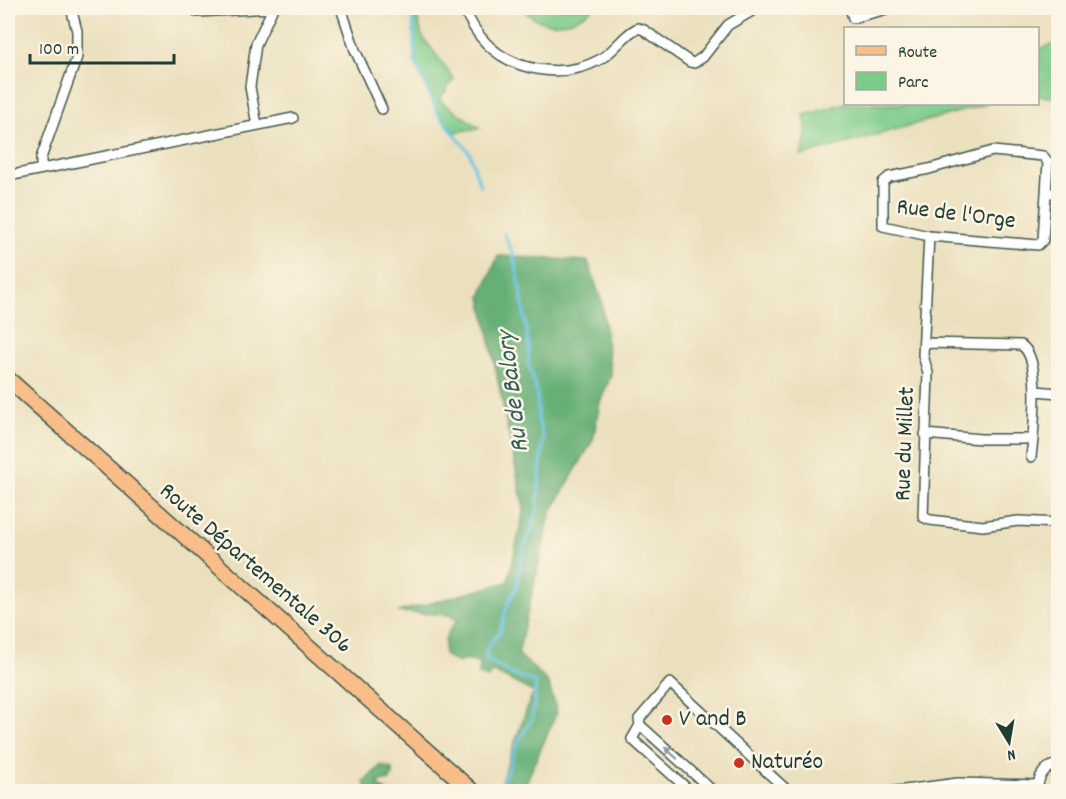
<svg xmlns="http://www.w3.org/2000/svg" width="1066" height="799" viewBox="0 0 1066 799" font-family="Dekko,sans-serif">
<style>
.green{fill:#7dcb8a;stroke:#4e845f;stroke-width:1.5}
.forest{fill:#66af76;stroke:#427655;stroke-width:1.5}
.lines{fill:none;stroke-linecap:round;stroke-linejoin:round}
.stream{stroke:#68c5e6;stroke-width:3}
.street-casing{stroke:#3e5549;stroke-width:12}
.primary-casing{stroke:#3e5549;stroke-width:18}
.street{stroke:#fff;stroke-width:9}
.primary{stroke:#f8bd88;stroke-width:15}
.oneway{fill:#8f9e9a}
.poi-dot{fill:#c8321e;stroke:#fcf5e5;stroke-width:2}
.labels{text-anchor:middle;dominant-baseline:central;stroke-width:5;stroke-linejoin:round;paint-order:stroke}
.street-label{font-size:24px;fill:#1f3d34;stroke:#fcf5e5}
.poi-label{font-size:24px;fill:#1f3d34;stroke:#fcf5e5;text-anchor:start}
.water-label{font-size:26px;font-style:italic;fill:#315f60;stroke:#fcf5e5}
</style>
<rect width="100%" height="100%" fill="#fcf5e5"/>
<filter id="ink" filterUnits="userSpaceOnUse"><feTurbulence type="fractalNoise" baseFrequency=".0167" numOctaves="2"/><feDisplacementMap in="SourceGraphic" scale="12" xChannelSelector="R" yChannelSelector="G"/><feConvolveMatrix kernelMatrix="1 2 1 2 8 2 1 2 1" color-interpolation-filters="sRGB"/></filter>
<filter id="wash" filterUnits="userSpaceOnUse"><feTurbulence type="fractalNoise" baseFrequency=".008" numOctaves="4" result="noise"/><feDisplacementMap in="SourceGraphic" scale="24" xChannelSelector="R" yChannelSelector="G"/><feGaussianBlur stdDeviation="1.35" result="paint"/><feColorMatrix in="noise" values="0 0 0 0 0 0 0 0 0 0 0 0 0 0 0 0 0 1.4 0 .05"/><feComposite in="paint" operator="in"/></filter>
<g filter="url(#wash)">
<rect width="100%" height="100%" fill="#ebe0bd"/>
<path class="green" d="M409,8H415L422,36L454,79L439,100L480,128L455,132L438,113L415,62L413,21Z
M522,8H593C572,26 542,31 522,8Z
M1058,43V97L1038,96V49Z
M845,103L846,104H987L801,156C806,140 808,130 804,115Z"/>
<path class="forest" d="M498,256L588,261L602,303L611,376L600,402L593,440L550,514L518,654L548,682L557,712L522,792L501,783L531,697L535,693L492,671L489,678L479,675L480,664L466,659L458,663L444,655C444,639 446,631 458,621L449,615L398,612L508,582L524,509L481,296Z
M381,765L392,769L393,775L390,780L378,782L381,788L386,791H367L364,782Z"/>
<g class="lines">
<path class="stream" d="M409,8L413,21L415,62L438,113L470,153L480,186
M501,787L520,737L532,720L536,682L513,675L487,659L486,650L500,631L508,603L516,589L522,555L537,512L543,437L538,419L537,393L528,363L529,348L520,286L513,254L504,234"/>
</g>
</g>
<g filter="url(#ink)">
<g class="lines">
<defs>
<path id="street" d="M193,8L197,12L272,8
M341,8L355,50L382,109
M464,8C469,20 476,33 486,43C514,72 564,79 599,60C614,52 626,32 638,28L644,30L690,62L694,63L703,57L728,25L757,8
M850,8L853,18L891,8
M257,125L250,87L256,44L273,8
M993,151L1043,156L1048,162L1043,240L1038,245L929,236L883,226V182L889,177L929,169Z
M41,169V158L77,57V31L71,8
M8,176L293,118
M1046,193H1058
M929,236L923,355L928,373L923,517L930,520L983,526L1018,521L1058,523
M924,343L1021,345C1041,357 1034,418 1033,439H981L925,434
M1036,391L1058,393
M1031,457L1033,439
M640,725L639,719L670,683L789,792
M691,792L632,739L640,725L714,792
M889,792L958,783L1038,785
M1038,792C1037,777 1044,767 1058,764"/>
<path id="primary" d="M8,379L473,792"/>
</defs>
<use href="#street" class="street-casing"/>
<use href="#primary" class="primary-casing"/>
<use href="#street" class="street"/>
<use href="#primary" class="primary"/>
</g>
<defs><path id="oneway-solid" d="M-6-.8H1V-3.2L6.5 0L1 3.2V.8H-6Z" transform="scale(1.5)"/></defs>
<use class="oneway" href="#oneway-solid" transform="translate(671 753) rotate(-138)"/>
</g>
<g class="poi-dot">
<circle cx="667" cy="720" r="6"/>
<circle cx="739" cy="763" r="6"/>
</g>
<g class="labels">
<g class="street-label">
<text transform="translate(956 215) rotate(7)">Rue de l'Orge</text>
<text transform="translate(906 444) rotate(-88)">Rue du Millet</text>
<text transform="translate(255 569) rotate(41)">Route Départementale 306</text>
</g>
<g class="poi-label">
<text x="679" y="720">V and B</text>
<text x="751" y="763">Naturéo</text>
</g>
<g class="water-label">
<text transform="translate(514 392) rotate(-97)">Ru de Balory</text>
</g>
</g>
<rect width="1066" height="799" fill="none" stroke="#fcf5e5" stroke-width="30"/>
<rect x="844" y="27" width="195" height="78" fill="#fcf5e5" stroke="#a4ab9e" stroke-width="1.5"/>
<rect x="856" y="46" width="30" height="9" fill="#f8bd88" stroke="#a4ab9e" stroke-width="1.5"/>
<text x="898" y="57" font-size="18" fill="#1f3d34">Route</text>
<rect x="856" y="72" width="30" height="18" fill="#7dcb8a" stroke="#a4ab9e" stroke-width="1.5"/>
<text x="898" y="87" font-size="18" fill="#1f3d34">Parc</text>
<g transform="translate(1009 742) rotate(169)" stroke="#fcf5e5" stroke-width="4.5" paint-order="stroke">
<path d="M0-4.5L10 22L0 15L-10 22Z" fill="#1f3d34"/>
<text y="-9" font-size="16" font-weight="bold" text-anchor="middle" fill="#1f3d34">N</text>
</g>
<path d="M30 54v9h144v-9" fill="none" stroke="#1f3d34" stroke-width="3"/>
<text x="39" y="54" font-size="18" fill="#1f3d34" stroke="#fcf5e5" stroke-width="4.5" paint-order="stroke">100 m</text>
</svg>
